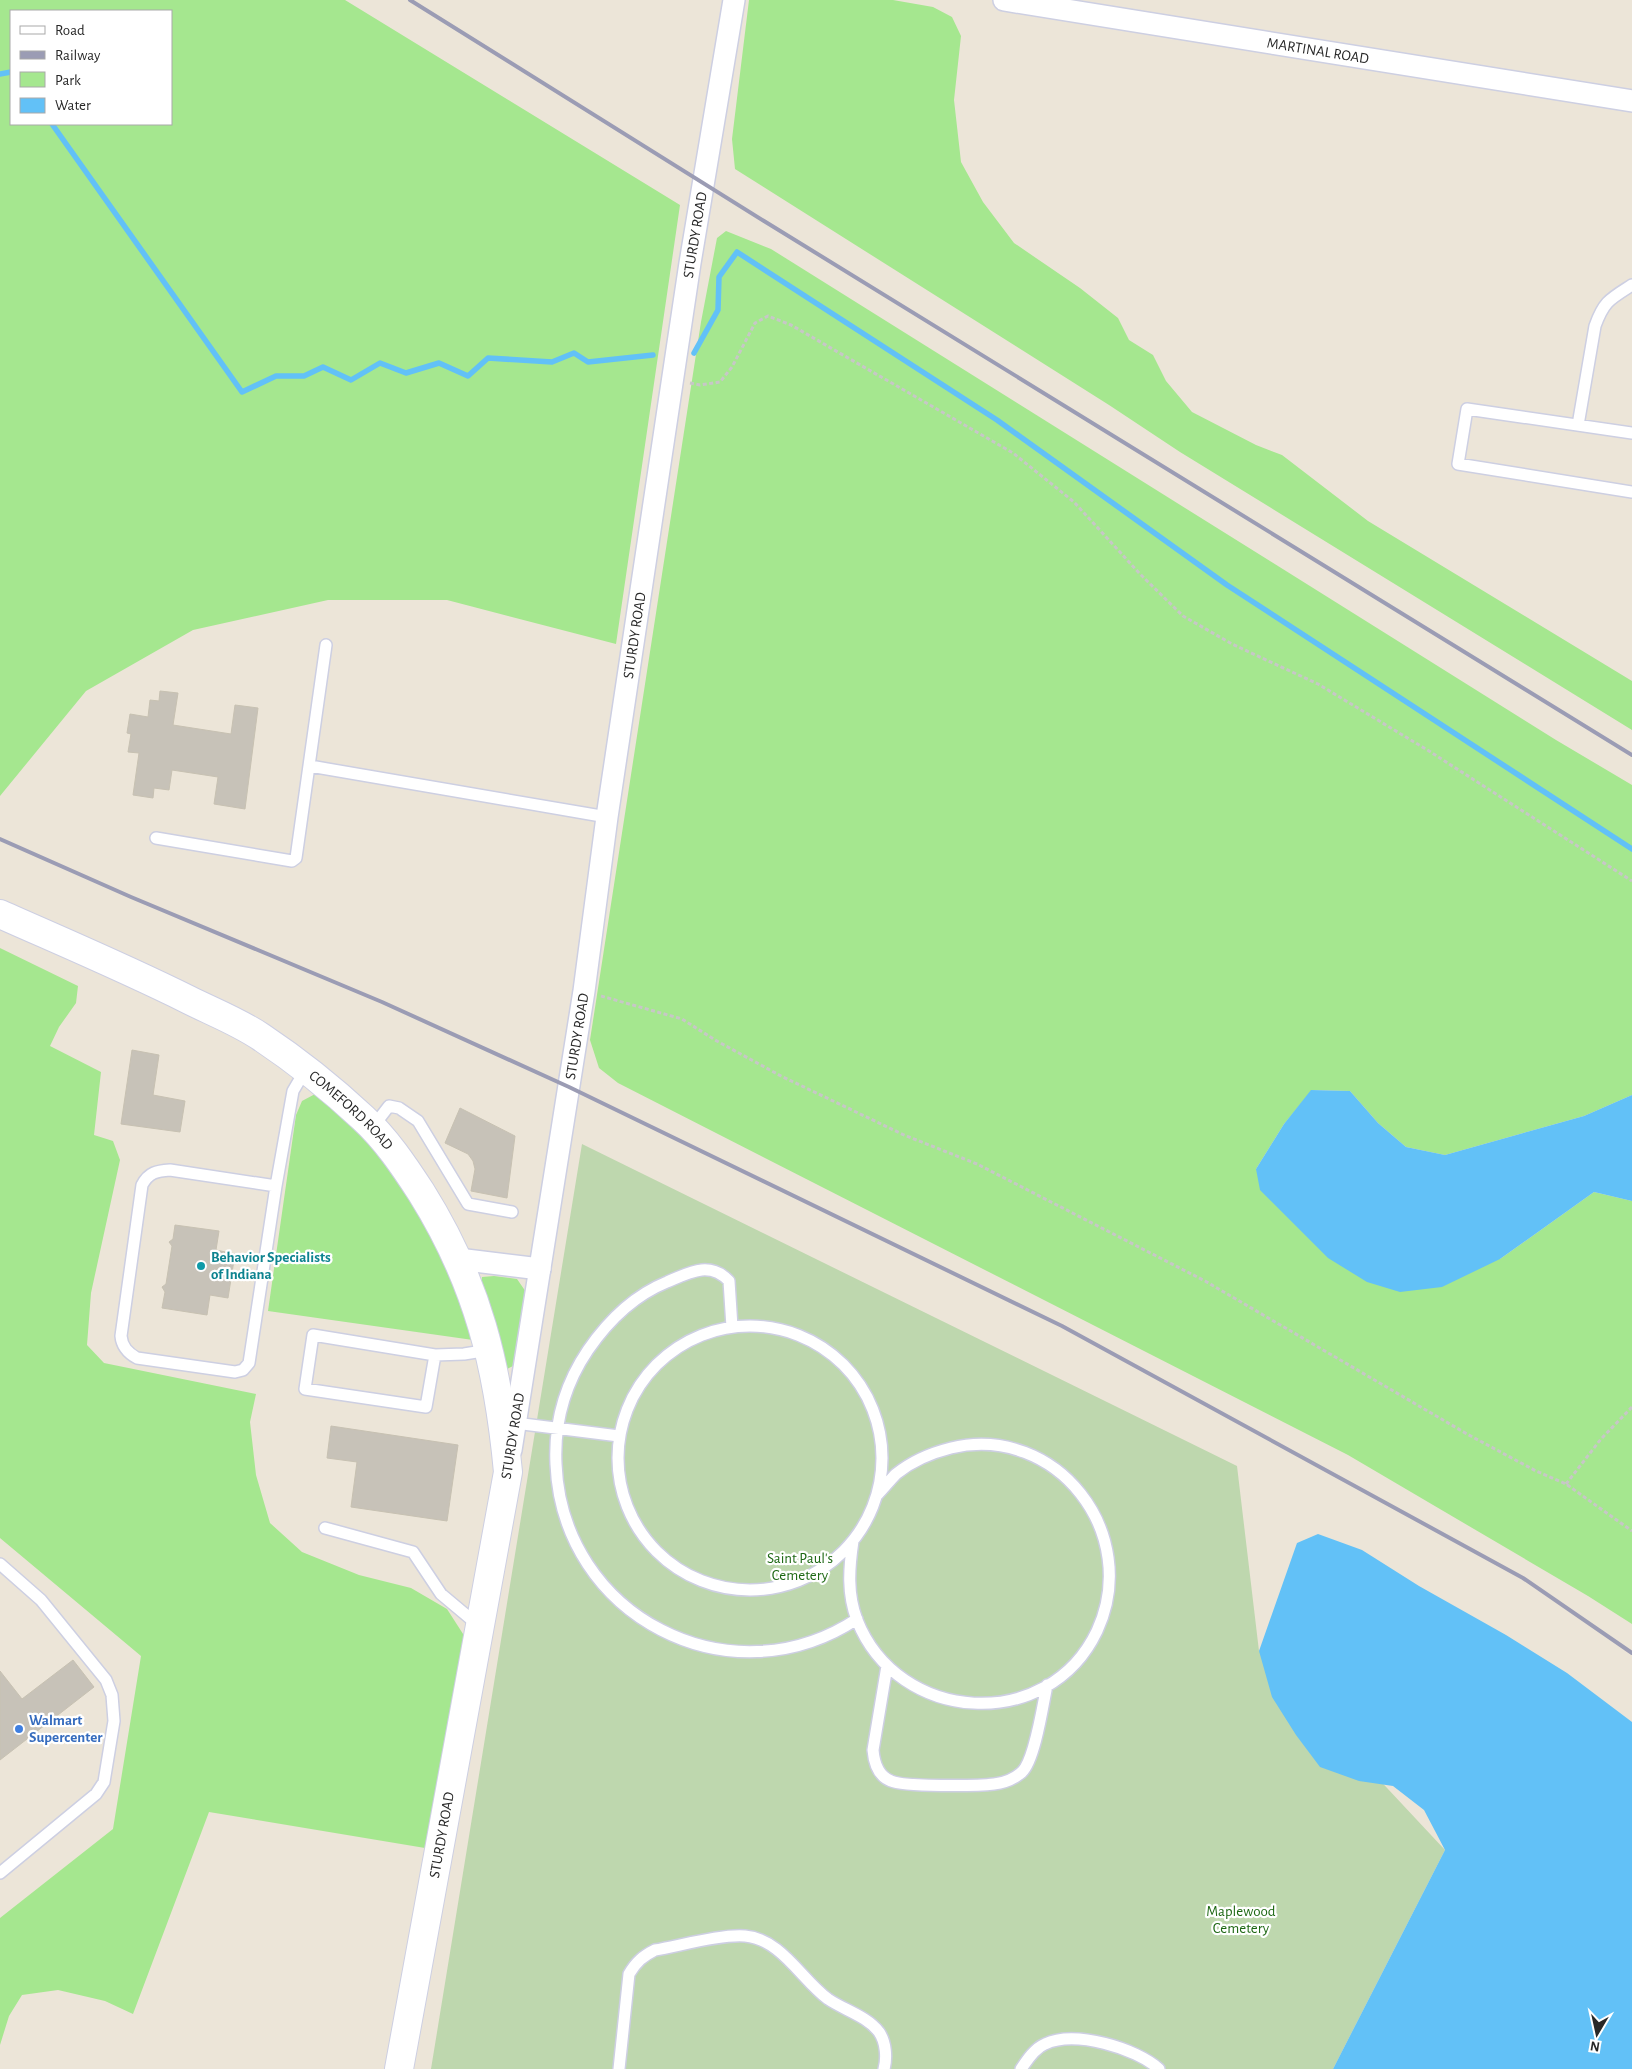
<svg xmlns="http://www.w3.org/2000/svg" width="1632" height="2069" viewBox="0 0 1632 2069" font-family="'Alegreya Sans',sans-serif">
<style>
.green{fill:#a5e78f;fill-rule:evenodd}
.cemetery{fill:#bed7ae}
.water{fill:#62c1f7}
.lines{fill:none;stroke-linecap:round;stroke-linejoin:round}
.stream{stroke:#62c1f7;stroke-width:5.5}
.building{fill:#c7c2b8;stroke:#c7c1b2}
.service-casing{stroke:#cdcfe2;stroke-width:14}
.minor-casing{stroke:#cdcfe2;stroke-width:24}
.tertiary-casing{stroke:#cdcfe2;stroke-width:30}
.path{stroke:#c7c7c7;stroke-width:3;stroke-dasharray:4 2.5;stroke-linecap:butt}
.service{stroke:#fff;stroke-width:11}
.minor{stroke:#fff;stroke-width:21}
.tertiary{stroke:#fff;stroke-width:28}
.rail{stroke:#9b9cb4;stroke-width:4}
.culture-dot{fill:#0f9aa8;stroke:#fff;stroke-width:2}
.shop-dot{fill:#3f7fe0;stroke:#fff;stroke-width:2}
.labels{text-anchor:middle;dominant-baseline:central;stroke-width:4.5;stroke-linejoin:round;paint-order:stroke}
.street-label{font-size:15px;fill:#282828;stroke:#fff}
.culture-label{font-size:15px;font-weight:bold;fill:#0d838f;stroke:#fff;text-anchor:start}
.park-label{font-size:15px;fill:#1e6814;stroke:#fff}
.shop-label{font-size:15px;font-weight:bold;fill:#366cbe;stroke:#fff;text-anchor:start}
</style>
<rect width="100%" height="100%" fill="#ece5d8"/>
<path class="green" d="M0,0H345L680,205L616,644L447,600H328L193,630L86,691L0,796ZM11,11H171V124H11Z
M749,0H893L933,7L952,17L961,36L954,100L961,162L983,202L1014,243L1080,288L1118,318L1129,340L1153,355L1166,381L1192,412L1256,445L1282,455L1368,521L1632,681V730L1180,452L1109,405L735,169L732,139Z
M726,231L771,249L1556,740L1632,785V1095L1584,1116L1445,1155L1406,1147L1378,1123L1350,1091L1312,1090L1284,1124L1256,1169L1500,1259L1594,1192L1632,1201V1624L1588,1596L1348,1455L618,1083L599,1068L590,1040L701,322L717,238Z
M0,948L78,986L76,1003L59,1027L50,1046L101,1072L94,1135L113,1141L120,1160L91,1293L87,1345L104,1363L256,1394L250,1422L256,1475L270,1523L302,1552L359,1575L411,1588L447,1609L465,1637L431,1849L209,1812L133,2014L105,2001L58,1990L22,1995L9,2016L0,2045V1918L113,1829L141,1656L0,1538Z
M317,1093L354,1121L436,1232L473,1340L268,1311L296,1115L302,1101Z
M494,1276L517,1279L526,1292L516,1355L513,1366L507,1369L481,1285L482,1277Z"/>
<path class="cemetery" d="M582,1144L1237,1466L1259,1651L1445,1850L1333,2069H431Z"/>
<path class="water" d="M1311,1090L1350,1091L1378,1123L1406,1147L1445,1155L1584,1116L1632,1095V1201L1594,1192L1500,1259L1442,1287L1400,1292L1367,1282L1328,1258L1260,1190L1256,1169L1284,1124Z
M1318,1534L1362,1550L1419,1586L1506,1635L1567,1673L1632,1722V2069H1333L1445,1850L1424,1810L1393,1786L1359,1781L1320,1767L1296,1735L1272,1697L1259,1651L1297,1543Z"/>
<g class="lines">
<path class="stream" d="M0,74L11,72
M52,124L242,392L276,376H304L323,367L351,380L380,363L406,373L439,363L468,376L488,358L552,362L574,353L588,362L653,355
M694,353L718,310L719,277L737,252L997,420L1227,585L1632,849"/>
</g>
<path class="building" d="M160,691L178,693L173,725L231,734L235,705L258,708L245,809L214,804L218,777L172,770L169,790L154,788L153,798L133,795L139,753L128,752L131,734L127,733L130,714L148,717L150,700L159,701Z
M132,1050L159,1055L153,1095L185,1101L180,1132L121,1124Z
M460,1108L515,1136L507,1198L471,1191L475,1169L473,1161L468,1154L445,1143Z
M175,1225L219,1231L216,1250L235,1254L228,1298L210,1295L207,1315L162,1308L165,1292L162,1287L166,1284L172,1246L169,1242L173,1239Z
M331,1426L458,1445L447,1521L351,1507L357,1462L327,1458Z
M73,1660L94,1687L0,1760V1671L22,1699Z"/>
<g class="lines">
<defs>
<path id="service" d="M1578,425L1595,326C1604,301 1610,299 1632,285
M1632,433L1467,409L1458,464L1632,492
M310,766L607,817
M156,838L292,861L296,858L326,645
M372,1128L389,1106L399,1108L418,1121L468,1204L512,1212
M276,1186L170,1170C157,1171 149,1172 142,1185L121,1336C122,1347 128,1353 137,1358L235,1372L243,1370L249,1363L276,1186L293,1091L306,1069
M618 1458a132 132 0 1 1 264 0a132 132 0 1 1-264 0Z
M732,1327L729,1281C710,1261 690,1272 667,1282C635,1295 608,1321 588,1350C565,1384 554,1423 556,1464C562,1616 730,1703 857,1619
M435,1355L426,1407L305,1389L313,1335L435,1355L464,1354L489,1350
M515,1423L619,1436
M325,1528L413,1552L441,1594L478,1625
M853,1541C849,1568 847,1594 857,1620C898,1724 1048,1734 1097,1631C1142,1534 1057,1423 951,1448C931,1453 912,1461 896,1474C890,1480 884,1488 878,1494
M0,1564L41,1600L106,1680L112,1695L114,1721L104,1782L96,1794L0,1873
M887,1666L873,1750C874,1762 878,1776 891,1781C904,1787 978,1786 994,1784C1004,1783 1014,1779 1022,1772C1035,1760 1043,1704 1047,1685
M619,2069L629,1974C636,1962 643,1956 655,1950C679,1946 722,1934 745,1936C781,1939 801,1979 828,1999C844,2010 867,2016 879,2032C886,2042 887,2058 884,2069
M1021,2069C1027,2060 1035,2048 1045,2044C1075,2030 1136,2048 1159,2069"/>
<g id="minor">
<path id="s1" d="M1004,0L1632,101"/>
<path d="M458,1259L540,1269"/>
<path id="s2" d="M511,1450L584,991L607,817L690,263L734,0"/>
</g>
<g id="tertiary">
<path id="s3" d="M0,914C63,942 127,969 189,1000C213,1012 239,1022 261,1037C297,1061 332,1089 363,1118C386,1139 404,1166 421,1192C478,1283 498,1366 508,1472L399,2069"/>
</g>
</defs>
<use href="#service" class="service-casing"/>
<use href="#minor" class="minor-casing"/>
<use href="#tertiary" class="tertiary-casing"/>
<path class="path" d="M690,383L700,385L720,382L732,367L755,323L768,316L791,325L1013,453L1074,502L1140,574L1183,616L1232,644L1318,684L1429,751L1632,881
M601,996L682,1019L715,1040L781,1076L904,1135L977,1164L1205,1281L1467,1434L1536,1471L1566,1484L1632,1531
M1566,1484L1601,1439L1632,1407"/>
<use href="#service" class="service"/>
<use href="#minor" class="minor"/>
<use href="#tertiary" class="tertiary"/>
<path class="rail" d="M410,0L764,221L1632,755
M0,839L131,897L382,1002L569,1087L1062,1326L1523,1578L1632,1653"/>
</g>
<circle class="culture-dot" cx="201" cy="1266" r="5"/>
<circle class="shop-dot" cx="19" cy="1729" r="5"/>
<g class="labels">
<g class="street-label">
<text stroke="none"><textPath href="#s1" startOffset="318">MARTINAL ROAD</textPath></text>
<text stroke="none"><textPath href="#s2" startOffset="1229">STURDY ROAD</textPath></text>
<text stroke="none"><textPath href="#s2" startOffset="824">STURDY ROAD</textPath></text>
<text stroke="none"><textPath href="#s2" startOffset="419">STURDY ROAD</textPath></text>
<text stroke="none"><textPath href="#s3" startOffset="405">COMEFORD ROAD</textPath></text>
<text transform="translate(513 1436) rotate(-81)">STURDY ROAD</text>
<text transform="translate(442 1835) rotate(-80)">STURDY ROAD</text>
</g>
<g class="culture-label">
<text x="211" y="1257">Behavior Specialists<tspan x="211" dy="17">of Indiana</tspan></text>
</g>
<g class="park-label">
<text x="800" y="1558">Saint Paul's<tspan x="800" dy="17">Cemetery</tspan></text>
<text x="1241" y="1911">Maplewood<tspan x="1241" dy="17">Cemetery</tspan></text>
</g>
<g class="shop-label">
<text x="29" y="1720">Walmart<tspan x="29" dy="17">Supercenter</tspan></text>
</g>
</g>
<rect x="10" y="10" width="162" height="115" fill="#ffffff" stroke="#a9a9a9"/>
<rect x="20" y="26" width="25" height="8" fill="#ffffff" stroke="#a9a9a9"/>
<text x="55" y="35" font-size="15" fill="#282828">Road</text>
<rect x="20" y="51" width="25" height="8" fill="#9b9cb4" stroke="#a9a9a9"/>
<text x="55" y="60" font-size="15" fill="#282828">Railway</text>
<rect x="20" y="72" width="25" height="15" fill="#a5e78f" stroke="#a9a9a9"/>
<text x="55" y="85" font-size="15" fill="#282828">Park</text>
<rect x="20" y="98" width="25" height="15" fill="#62c1f7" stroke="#a9a9a9"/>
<text x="55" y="110" font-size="15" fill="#282828">Water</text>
<g transform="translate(1597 2034) rotate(189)" stroke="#ffffff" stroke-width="4" paint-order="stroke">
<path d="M0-4L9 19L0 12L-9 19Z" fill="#282828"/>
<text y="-8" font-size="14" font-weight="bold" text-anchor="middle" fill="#282828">N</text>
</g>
</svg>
